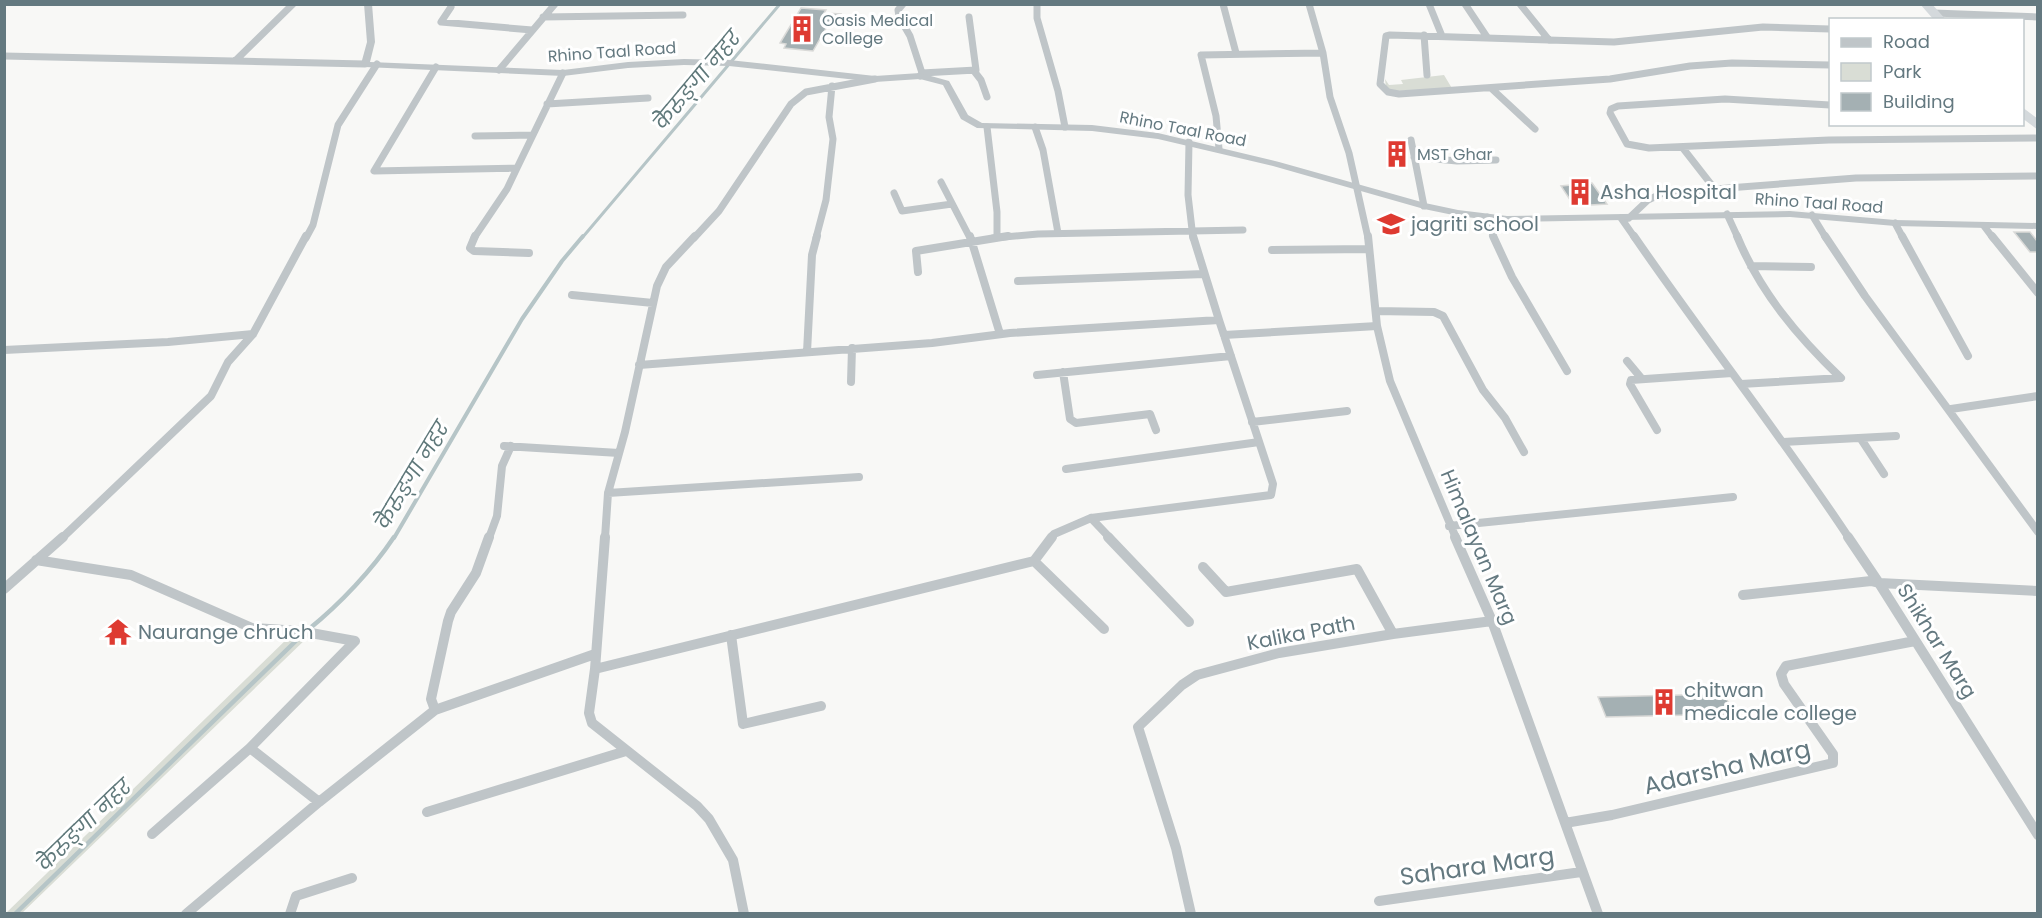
<svg xmlns="http://www.w3.org/2000/svg" width="2042" height="918" viewBox="0 0 2042 918" font-family="Poppins,'Noto Sans Devanagari',sans-serif">
<style>
.green{fill:#d9ddd5}
.lines{fill:none;stroke-linecap:round;stroke-linejoin:round}
.stream-far2{stroke:#b6c5c7;stroke-width:3}
.stream-far1{stroke:#b6c5c7;stroke-width:4}
.stream{stroke:#b6c5c7;stroke-width:4.5}
.building{fill:#a4b0b3;stroke:#dadad8;stroke-width:1.5}
.minor-far2{stroke:#bfc5c8;stroke-width:7}
.minor-far1{stroke:#bfc5c8;stroke-width:8}
.minor{stroke:#bfc5c8;stroke-width:10}
.tertiary{fill:#bfc5c8;fill-rule:evenodd}
.trunk{fill:#d4d9dc;fill-rule:evenodd}
.labels{text-anchor:middle;dominant-baseline:central;stroke-width:6;stroke-linejoin:round;paint-order:stroke}
.far-poi-label{font-size:16px;fill:#647980;stroke:#fff;text-anchor:start}
.far-street-label{font-size:16px;fill:#647980;stroke:#fff}
.poi-label{font-size:20px;fill:#647980;stroke:#fff;text-anchor:start}
.street-label{font-size:20px;fill:#647980;stroke:#fff}
.water-label{font-size:21px;font-style:italic;fill:#5f787a;stroke:#fff}
.near-street-label{font-size:24px;fill:#647980;stroke:#fff}
</style>
<rect width="100%" height="100%" fill="#f8f8f6"/>
<path class="green" d="M1444,75L1453,90L1392,91L1386,87L1385,79L1389,85L1403,84L1401,80Z
M291,635L309,636L22,913L5,914Z"/>
<g class="lines">
<path class="stream-far2" d="M582,238L780,4"/>
<path class="stream-far1" d="M394,538L522,319L562,261L583,236"/>
<path class="stream" d="M309,629C340,604 372,570 394,537
M15,914L303,634"/>
</g>
<path class="building" d="M801,8L826,10L824,13L841,14L835,25H828L813,51L784,48L786,44L780,43Z
M1592,183L1607,204L1574,206L1561,186Z
M2014,232H2030L2037,241V252H2030Z
M1724,694L1734,714L1606,717L1598,697Z"/>
<g class="lines">
<path class="minor-far2" d="M903,4L898,10L899,17L910,36L922,73L920,76
M1037,4V18L1058,91L1065,127
M1223,4L1236,53
M1309,4L1323,53L1330,97L1349,153L1368,238
M1429,4L1442,36
M1465,4L1487,37
M1520,4L1549,40
M451,7L441,22L532,30
M1934,13L2038,17
M543,17L683,15
M1830,29L1763,27L1614,42L1390,35L1386,36L1380,84L1388,92L1399,94L1610,79L1690,66L1732,63L1830,65
M1424,35L1427,75
M4,56L365,64
M235,61L293,4
M436,67L374,171L517,168L563,73
M499,70L555,4
M974,71L981,80L987,97
M922,73L976,70L969,17
M1492,89L1535,129
M547,104L648,98
M1830,105L1725,99L1618,106L1611,109L1610,113L1627,144L1649,148L1829,140L2038,138
M987,127L997,212V237
M1035,127L1043,150L1058,233
M475,136L532,135
M1411,140L1424,206
M1189,142L1188,195L1193,238
M1682,147L1714,188
M1219,149L1216,116L1201,55L1323,53
M1414,157L1457,161L1496,160
M941,182L970,238
M894,193L902,211L952,204
M1727,214L1738,238
M1812,215L1826,238
M1487,217L1494,238
M1621,218L1635,238
M1629,218L1648,200L1663,193L1856,178L2038,176
M1895,223L1903,238
M1984,226L1993,238
M306,238L313,225L338,125L377,64
M474,238L507,189L517,168
M694,238L719,211L791,104L806,92L875,79
M816,238L826,200L833,139L829,117L832,86
M993,238L1038,234L1243,230"/>
<path class="minor-far1" d="M475,236L470,248L474,251L529,253
M970,236L1000,334
M1368,236L1377,326L1390,381L1456,538
M1493,236L1512,277L1567,371
M1634,236C1704,338 1781,435 1849,538
M1737,236C1760,292 1798,337 1841,378L1741,384
M1825,236L1865,296L2038,532
M1902,236L1968,356
M1992,236L2038,293
M1272,250L1369,249
M1751,266L1811,267
M918,272L916,251L1008,236
M1018,281L1204,274
M572,295L653,303
M1376,311L1434,312L1443,316L1483,390L1505,418L1524,452
M1224,335L1377,326
M4,350L168,342L253,334
M807,352L812,255L817,236
M1627,361L1642,379
M639,365L932,343L1010,333L1219,320L1193,236
M1063,372L1070,419L1076,423L1150,414L1156,430
M1037,375L1231,356
M851,382L852,348
M1951,409L2038,396
M1252,422L1347,411
M1657,430L1630,384L1631,380L1732,373
M1861,439L1884,474
M1783,442L1896,436
M504,446L619,453
M1066,469L1259,442
M608,493L859,477
M1091,518L1110,538
M1449,526L1733,497
M62,538L211,396L228,362L253,334L306,236
M489,538L497,516L502,466L511,446
M605,538L608,493L625,432L657,286L666,267L695,236
M1051,538L1054,534L1091,518L1271,495L1273,484L1219,320"/>
<path class="minor" d="M605,537L595,669L589,713L592,723L697,806L709,819L733,860L744,914
M1108,537L1189,622
M1455,537L1492,621L1598,914
M1848,537L1879,583L2038,591
M36,560L131,575L252,628L300,631L355,641L250,748L319,802
M1034,561L1104,629
M1203,567L1226,592L1357,569L1393,634
M4,589L63,537
M1743,595L1871,581L1879,583L2038,835
M731,635L743,724L821,706
M595,669L1034,561L1052,537
M435,710L431,699L448,621L451,612L476,573L489,537
M427,812L626,751
M1565,823L1612,815L1833,763V754L1784,684L1781,674L1786,666L1915,641
M152,834L250,748
M1379,901L1581,872
M186,914L319,802L435,710L595,654
M290,914L296,896L352,878
M1191,914L1176,848L1138,727L1182,685L1197,675L1279,653L1393,634L1492,621"/>
<path class="tertiary" d="M364,4H372L375,42L370,62L563,70L628,62L684,59L729,60L875,76L920,73L949,81L968,115L982,123L1092,125L1158,133L1279,162L1425,203L1458,210L1507,216L1790,211L1895,220L2038,223V229L1895,226L1790,217L1507,222L1458,216L1424,209L1273,166L1158,139L1092,131L977,128L961,119L943,85L920,79L875,82L729,66L684,65L628,68L563,76L365,67L361,64L367,42Z"/>
<path class="trunk" d="M1920,4H1932L1946,20H1934Z
M2022,107L2038,119V130L2022,118Z"/>
</g>
<defs>
<symbol id="building-bare" viewBox="-9 -9 18 18"><path d="M-4-6H4V6H1V3H-1V6H-4ZM-2.5-4.3h1.7v1.8h-1.7ZM.8-4.3h1.7v1.8H.8ZM-2.5-1h1.7V.8h-1.7ZM.8-1h1.7V.8H.8Z" fill="#de3a31" stroke="#fff" stroke-width="2.5" paint-order="stroke"/></symbol>
<symbol id="school-bare" viewBox="-9 -9 18 18"><path d="M0-5L7-2L0 1L-7-2ZM-4 1L0 2.5L4 1V4Q0 6-4 4Z" fill="#de3a31" stroke="#fff" stroke-width="2.5" paint-order="stroke"/></symbol>
<symbol id="temple-bare" viewBox="-9 -9 18 18"><path d="M0-6L5-2H3V0L6.5 2.5H4V6H1.5V3h-3V6H-4V2.5H-6.5L-3 0V-2H-5Z" fill="#de3a31" stroke="#fff" stroke-width="2.5" paint-order="stroke"/></symbol>
</defs>
<g fill-rule="evenodd">
<use href="#building-bare" x="783" y="10" width="38" height="38"/>
<use href="#building-bare" x="1378" y="135" width="38" height="38"/>
<use href="#building-bare" x="1561" y="173" width="38" height="38"/>
<use href="#school-bare" x="1372" y="205" width="38" height="38"/>
<use href="#temple-bare" x="99" y="613" width="38" height="38"/>
<use href="#building-bare" x="1645" y="683" width="38" height="38"/>
</g>
<g class="labels">
<g class="far-poi-label">
<text x="822" y="20">Oasis Medical<tspan x="822" dy="18">College</tspan></text>
<text x="1417" y="154">MST Ghar</text>
</g>
<g class="far-street-label">
<text transform="translate(612 52) rotate(-4)">Rhino Taal Road</text>
<text transform="translate(1183 129) rotate(11)">Rhino Taal Road</text>
<text transform="translate(1819 203) rotate(4)">Rhino Taal Road</text>
</g>
<g class="poi-label">
<text x="1600" y="192">Asha Hospital</text>
<text x="1411" y="224">jagriti school</text>
<text x="138" y="632">Naurange chruch</text>
<text x="1684" y="690">chitwan<tspan x="1684" dy="23">medicale college</tspan></text>
</g>
<g class="street-label">
<text transform="translate(1479 547) rotate(67)">Himalayan Marg</text>
<text transform="translate(1301 633) rotate(-11)">Kalika Path</text>
<text transform="translate(1937 641) rotate(58)">Shikhar Marg</text>
</g>
<g class="water-label">
<text transform="translate(697 80) rotate(-50)">केेरुङ्गा नहर</text>
<text transform="translate(412 475) rotate(-59)">केेरुङ्गा नहर</text>
<text transform="translate(84 825) rotate(-44)">केेरुङ्गा नहर</text>
</g>
<g class="near-street-label">
<text transform="translate(1727 767) rotate(-13)">Adarsha Marg</text>
<text transform="translate(1477 866) rotate(-8)">Sahara Marg</text>
</g>
</g>
<rect width="2042" height="918" fill="none" stroke="#647980" stroke-width="12"/>
<rect x="1829" y="18" width="195" height="108" fill="#ffffff" stroke="#c1c9cc" stroke-width="1.5"/>
<rect x="1841" y="38" width="30" height="9" fill="#bfc5c8" stroke="#c1c9cc" stroke-width="1.5"/>
<text x="1883" y="48" font-size="18" fill="#647980">Road</text>
<rect x="1841" y="63" width="30" height="18" fill="#d9ddd5" stroke="#c1c9cc" stroke-width="1.5"/>
<text x="1883" y="78" font-size="18" fill="#647980">Park</text>
<rect x="1841" y="93" width="30" height="18" fill="#a4b0b3" stroke="#c1c9cc" stroke-width="1.5"/>
<text x="1883" y="108" font-size="18" fill="#647980">Building</text>
</svg>
